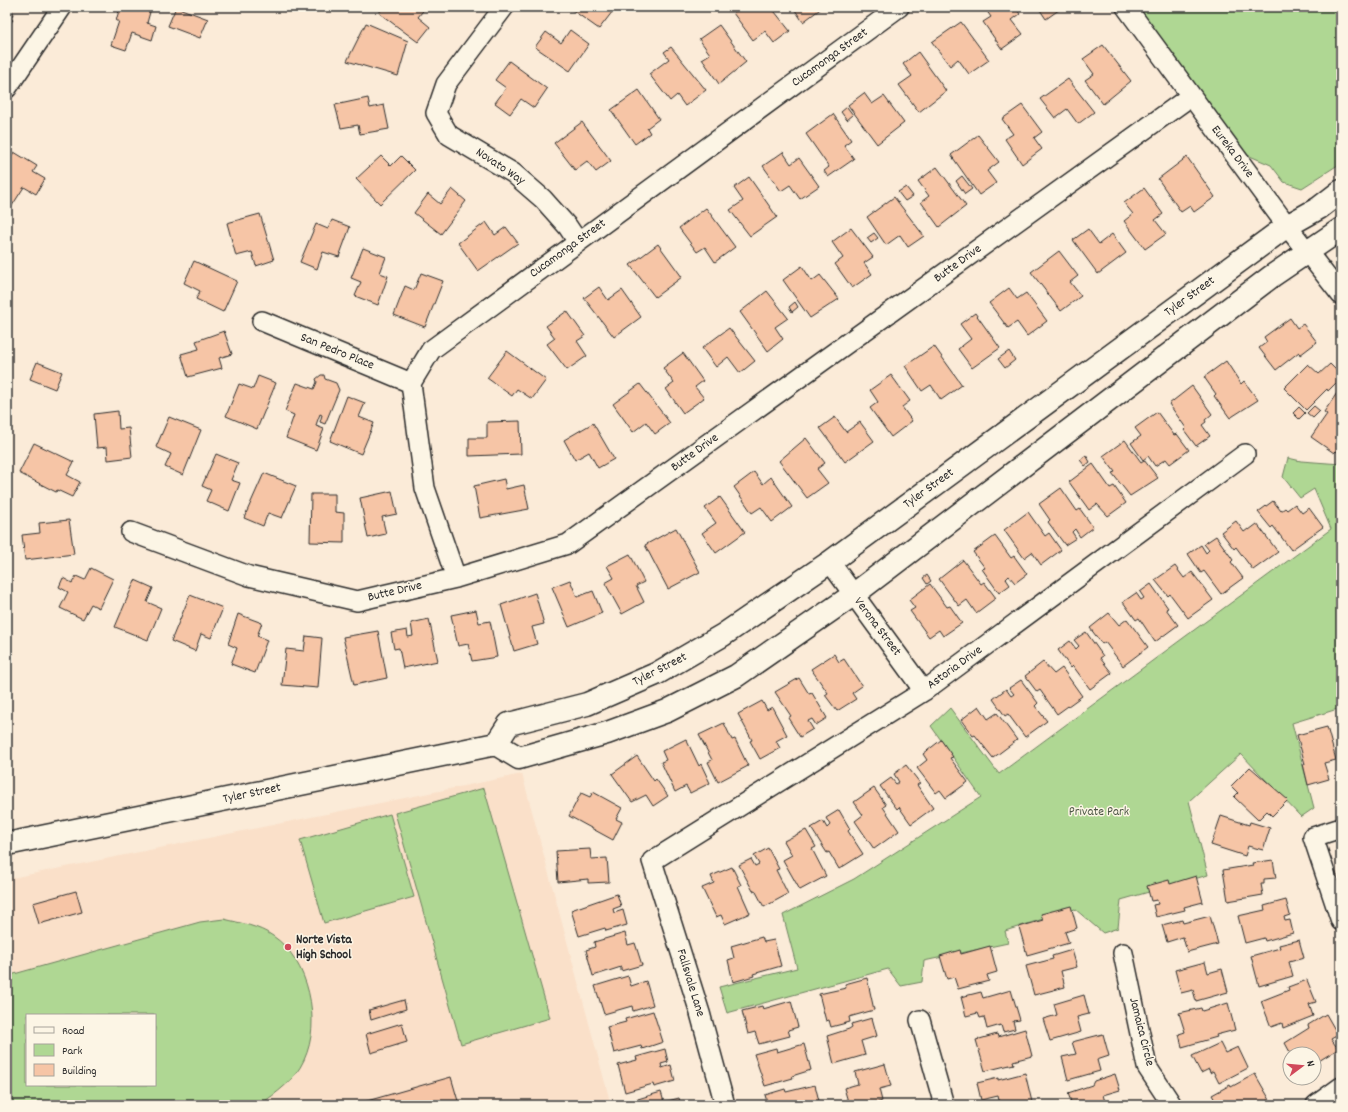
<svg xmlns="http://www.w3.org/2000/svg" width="1348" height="1112" viewBox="0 0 1348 1112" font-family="Dekko,sans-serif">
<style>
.built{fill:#fae0c9;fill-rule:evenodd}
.green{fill:#afd793;stroke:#6d815f;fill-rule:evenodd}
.building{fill:#f6c5a6;stroke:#2b2b2b}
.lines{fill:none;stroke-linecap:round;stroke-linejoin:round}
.minor-casing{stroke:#2b2b2b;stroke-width:22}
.major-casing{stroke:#2b2b2b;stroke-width:25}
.minor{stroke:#fcf5e5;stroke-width:19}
.major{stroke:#fcf5e5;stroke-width:22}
.poi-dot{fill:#d1495b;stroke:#fcf5e5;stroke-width:1.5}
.labels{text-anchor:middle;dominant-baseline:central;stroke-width:3;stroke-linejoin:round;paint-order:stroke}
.street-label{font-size:13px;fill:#2b2b2b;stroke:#fcf5e5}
.park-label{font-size:13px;fill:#4c5645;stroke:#fcf5e5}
.poi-label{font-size:13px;font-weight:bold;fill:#2b2b2b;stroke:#fcf5e5;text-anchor:start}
</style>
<rect width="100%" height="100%" fill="#fbebd8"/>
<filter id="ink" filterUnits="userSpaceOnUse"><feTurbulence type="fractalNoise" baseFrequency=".025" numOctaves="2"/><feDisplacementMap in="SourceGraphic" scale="8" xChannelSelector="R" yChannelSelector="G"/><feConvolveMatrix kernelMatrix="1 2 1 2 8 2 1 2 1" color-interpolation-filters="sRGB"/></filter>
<g filter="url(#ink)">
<path class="built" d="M522,774L611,1105H7V879ZM27,1015H155V1085H27Z"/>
<path class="green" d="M1136,7H1341V163L1302,188L1284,182L1271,165L1245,154Z
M1288,458L1301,461L1341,464V708L1292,723L1314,808L1301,817L1241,754L1189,801L1208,875L1121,900L1118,928L1103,933L1075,909L1005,931L1008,943L924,961L922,982L901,986L888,969L727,1013L719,987L797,968L783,915L854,879L981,797L931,726L950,708L999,774L1331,529L1314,489L1300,498L1283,477Z
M484,788L550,1018L461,1044L395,813Z
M390,814L414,897L324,923L300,840Z
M224,919C240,923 259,926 273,936C309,960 322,1022 304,1060C295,1080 277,1093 259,1105H7V976L200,922ZM27,1015H155V1085H27Z"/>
<path class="building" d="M7,7L14,13L10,18L13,20L8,26Z
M120,7H138L150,12L147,23L156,26L152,40L132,33L126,50L111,45L119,21H116Z
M176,7L208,19L200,38L168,26Z
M383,7H426L418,17L430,27L418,42L379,13Z
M568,7H616L599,29Z
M741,7H771L790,31L774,43L765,31L753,40L733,13Z
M793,7H823L803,22Z
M984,7H1015L1020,14L1012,20L1023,34L1002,49L983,22L991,17Z
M1038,7H1063L1046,19Z
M961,22L989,60L969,74L958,59L950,66L932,42Z
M366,23L408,41L398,76L347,61Z
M719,25L746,62L719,84L702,59L710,54L699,39Z
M570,30L589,44L570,71L535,47L546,32L561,43Z
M1103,45L1131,81L1103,104L1085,80L1094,74L1083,59Z
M671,47L706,90L685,106L677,95L670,101L649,74L669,59L664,52Z
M918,52L946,91L919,112L899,85L912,76L903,64Z
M509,61L547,89L534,108L521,99L510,114L495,103L506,88L495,80Z
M1068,79L1094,112L1078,124L1067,109L1055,118L1040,99Z
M639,90L659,119L647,128L650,133L635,144L611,110Z
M864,93L872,104L884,96L904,123L877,144L848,105Z
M368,98L370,108L384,105L389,129L360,134L358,125L341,128L335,105Z
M1022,105L1042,132L1034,138L1042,149L1022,164L1005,139L1013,134L1002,119Z
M847,107L853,115L847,120L841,112Z
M833,114L851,140L844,145L854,159L828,177L824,171L829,167L806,134Z
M582,122L611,161L596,172L587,161L575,170L554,143Z
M978,135L999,162L987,171L996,183L979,195L951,155Z
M14,152L37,166L33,172L45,179L36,194L24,187L8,212L7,163Z
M783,152L791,164L799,158L819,186L800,199L790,185L781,191L763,166Z
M381,156L391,166L401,156L415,170L380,204L356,179Z
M1187,157L1215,197L1194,212L1190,206L1181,212L1158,179Z
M937,167L966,206L939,227L921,202L929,196L918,181Z
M962,176L972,189L965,194L956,181Z
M749,177L777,217L750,236L730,210L743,201L734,188Z
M906,187L913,196L905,201L898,192Z
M1144,188L1163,214L1155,220L1166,234L1145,249L1124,221L1133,214L1124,203Z
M452,189L466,201L441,234L414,213L428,194L440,204Z
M894,197L924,236L908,247L900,235L886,245L867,217Z
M706,208L735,247L715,262L705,247L697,252L679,228Z
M260,214L274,260L256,266L252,252L236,256L227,223Z
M332,220L350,227L339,257L323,252L317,269L300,262L316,224L328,229Z
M486,222L495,235L506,227L518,243L478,271L458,243Z
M851,228L873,257L864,263L872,274L852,288L835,264L843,258L832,242Z
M1088,229L1099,244L1112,234L1126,253L1098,274L1073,240Z
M874,233L878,238L871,243L867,238Z
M658,244L682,277L655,297L630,265Z
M363,248L386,257L380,273L388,276L378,305L355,296L361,282L351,278Z
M1059,251L1078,276L1070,282L1081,296L1061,311L1031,272Z
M194,261L237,281L223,312L196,299L200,291L184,283Z
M802,266L812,281L820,275L839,299L810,318L783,280Z
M421,273L443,281L425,327L394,315L405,286L414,290Z
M599,287L608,300L622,290L641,317L614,337L584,298Z
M1009,288L1017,299L1026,293L1047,321L1027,336L1017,322L1008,328L989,303Z
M767,291L788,318L775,327L783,339L768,351L740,312Z
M795,302L798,307L792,312L789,307Z
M567,311L585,336L577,341L587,356L567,370L547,344L555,338L546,326Z
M975,313L1000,348L972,368L958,349L971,339L960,324Z
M1290,318L1297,328L1303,324L1317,342L1300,355L1299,352L1276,370L1259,348L1267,342L1264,337Z
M729,328L755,361L740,373L728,357L716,367L702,348Z
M224,331L232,354L219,358L222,368L188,377L181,354L199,349L196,341Z
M934,346L962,385L941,400L931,385L922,391L905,366Z
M507,351L546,380L532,399L517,389L512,396L487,378Z
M1009,351L1015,360L1005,368L998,359Z
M683,353L703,381L695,387L704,398L683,413L666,389L674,383L663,368Z
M1226,361L1241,384L1244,381L1258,400L1230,418L1214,396L1216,394L1204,377Z
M37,362L62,372L55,389L30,379Z
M1308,364L1319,374L1330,364L1341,375V378L1328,391L1327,389L1306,410L1284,388Z
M321,375H324L325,379L336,383L339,390L325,424L320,422L322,415L320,414L317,422L316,426L324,429L316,450L286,438L294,415L285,411L297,383L314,389L317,382L316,379Z
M891,375L910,401L902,407L912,421L891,437L870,408L878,402L870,390Z
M258,376L276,383L257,429L226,416L239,384L253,389Z
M640,384L670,423L655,434L646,422L633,432L613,404Z
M1192,386L1212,414L1205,420L1206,422L1202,425L1210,436L1196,446L1184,430L1186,428L1169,404Z
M1337,393L1341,395V454L1336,451L1334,453L1311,437L1327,414L1324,412Z
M347,396L365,403L359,417L374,423L361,454L330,441Z
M1314,406L1320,411L1313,418L1307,413Z
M1299,407L1305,413L1299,419L1293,413Z
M118,411L119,429L129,428L132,457L108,460L107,447L97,448L94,414Z
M1157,412L1174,435L1177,434L1189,450L1170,464L1166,459L1155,466L1148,456L1143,460L1131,443L1141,436L1135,428Z
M169,417L201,430L183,475L165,467L171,454L156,447Z
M835,417L846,432L860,422L874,441L845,462L820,428Z
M520,421L521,454L469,456V438H487V422Z
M593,423L614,459L598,468L589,452L575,460L564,440Z
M806,438L825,463L817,469L828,483L807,498L779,461Z
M1125,440L1141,462L1144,460L1158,478L1130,496L1112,473L1115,472L1103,456Z
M34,443L74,462L67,475L80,482L72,497L57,490L56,492L19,473Z
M216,454L238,463L231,480L240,483L229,511L206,501L211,490L202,486Z
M1086,455L1090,462L1085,466L1080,460Z
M1093,464L1110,488L1114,486L1126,503L1108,516L1097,504L1089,510L1069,482Z
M754,472L763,484L771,477L792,507L772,522L761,507L752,513L734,487Z
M264,473L296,486L282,518L268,513L263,526L244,518Z
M504,479L506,489L524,485L529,509L480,518L474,486Z
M1061,488L1077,511L1080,509L1093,527L1080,537L1075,529L1072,532L1076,538L1065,545L1048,522L1050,520L1039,504Z
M392,491L397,514L382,517L386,534L368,538L360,498Z
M311,494H335V512L344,513V543L310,542Z
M720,497L745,532L716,553L702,533L716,523L705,508Z
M1273,501L1281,511L1285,508L1287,510L1295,504L1302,513L1309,508L1323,527L1291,550L1273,526L1271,528L1258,512Z
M1028,512L1045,536L1049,533L1061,550L1041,565L1032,552L1024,558L1004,530Z
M69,520L74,554L25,560L22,535L40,533L39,523Z
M1236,521L1244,532L1248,529L1249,530L1257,524L1278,552L1253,570L1236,547L1234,549L1221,532Z
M676,528L700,572L668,589L645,545Z
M995,536L1011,558L1014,556L1027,574L1015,583L1009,576L1006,579L1010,585L999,593L982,569L985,568L973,552Z
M1216,536L1233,560L1231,562L1243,578L1221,594L1204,571L1201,573L1188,554L1201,545L1206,553L1209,550L1204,544Z
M630,554L644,582L636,586L644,602L622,614L605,583L614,578L607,566Z
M963,560L981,584L984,582L996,598L976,613L967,600L959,606L939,579Z
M1175,566L1184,578L1192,572L1213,600L1188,618L1170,594L1168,596L1155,580Z
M91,568L113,579L99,608L91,604L83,619L60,608L68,592L59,587L63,578L72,583L76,576L85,580Z
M927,575L931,581L927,584L923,578Z
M135,580L153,588L147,602L161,608L148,640L115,627Z
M570,580L577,597L593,591L602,613L569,627L552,587Z
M930,584L947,607L950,606L962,623L943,636L939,630L929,637L910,611L915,608L909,600Z
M1151,584L1168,608L1166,609L1178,625L1155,642L1139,618L1136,620L1123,602L1136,593L1141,600L1144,598L1140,592Z
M535,593L544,624L532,627L537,644L514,651L501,605Z
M190,595L223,608L211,638L201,634L195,651L171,641Z
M476,610L479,623L490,621L497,657L472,661L468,644L458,646L451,615Z
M1109,613L1119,625L1127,619L1148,647L1123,666L1105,642L1102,644L1090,628Z
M238,614L262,623L257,636L267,640L255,673L231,664L237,648L228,644Z
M429,619L438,661L403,668L399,648L394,649L391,633L407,630L408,637L413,636L411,623Z
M378,631L387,678L354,685L343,637Z
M1086,632L1103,656L1100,658L1112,673L1090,689L1073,666L1071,668L1058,650L1070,641L1076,649L1079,646L1074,640Z
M306,636L322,638L318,688L282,685L286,649L304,651Z
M834,654L839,662L844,659L862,686L852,693L856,699L837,711L825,695L828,693L811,669Z
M1043,662L1054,674L1062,668L1082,696L1057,714L1040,690L1037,692L1025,676Z
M799,678L809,694L812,693L827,718L816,725L812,719L808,721L813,729L800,737L788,718L791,716L775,692Z
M1021,680L1038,703L1035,706L1047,721L1025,737L1008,714L1005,716L993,699L1006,689L1011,696L1014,694L1009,688Z
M762,701L767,710L772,707L787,735L776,741L780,748L760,759L750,741L752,740L738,714Z
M979,706L988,719L997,713L1017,740L993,758L975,735L973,736L961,720Z
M724,723L732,740L735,739L748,766L718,782L708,762L712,760L699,735Z
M1327,727L1336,760L1324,763L1329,779L1308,785L1303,764H1305L1297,735Z
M686,739L699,766L701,764L710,783L690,793L686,786L675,792L661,762L666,760L662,751Z
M941,740L953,757L950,758L968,782L946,798L940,790L936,793L917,768L927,760L923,754Z
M637,756L654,781L656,779L668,796L653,806L646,795L632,802L612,774Z
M906,765L920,783L917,785L933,808L911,824L899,807L897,809L880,786L891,778L896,784L899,782L894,774Z
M1250,767L1288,800L1272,816L1267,811L1258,820L1234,797L1238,793L1231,786Z
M874,788L886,805L883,807L899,831L874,849L855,821L863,815L854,802Z
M593,792L622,808L616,819L622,822L613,840L569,816L581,793L590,797Z
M839,810L850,829L848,831L863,854L839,869L829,852L827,853L811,828L823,821L827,828L830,825L826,818Z
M1221,816L1249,825L1250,822L1270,828L1263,850L1248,846L1245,856L1211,845Z
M806,830L816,847L812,849L826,876L800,890L783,860L792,855L784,841Z
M768,848L779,869L776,870L788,894L764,907L755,890L753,891L739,865L751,859L755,866L759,864L754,856Z
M590,849L591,859L607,858L609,882L588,883V879L558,882L556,851Z
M1273,860L1276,878L1264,879V884H1261L1263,895L1228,901L1223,870L1253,865L1252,863Z
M732,867L741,885L738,886L750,913L725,924L721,915L716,917L702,888L714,883L711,876Z
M1196,876L1203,902L1184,907L1185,910L1156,917L1153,905L1158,904L1157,900L1151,901L1147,886L1169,880L1170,884Z
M76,891L82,912L39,924L33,903Z
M617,894L621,906L613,909L614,913L623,910L627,925L606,931L605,928L579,936L571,910Z
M1286,900L1290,915L1284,917L1285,921L1290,920L1293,933L1265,941L1264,938L1245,943L1238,916L1265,910L1264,906Z
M1071,906L1077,928L1065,932L1069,943L1027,955L1019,927L1043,920L1041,914Z
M1210,916L1218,944L1187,952L1183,937L1167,942L1162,925L1182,920L1183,923Z
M625,933L628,945L635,943L642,965L621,971V967L593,976L586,950L595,947L594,942Z
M762,937L764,942L774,940L781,966L753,974L754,976L733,982L728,960L734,958L731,946Z
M1299,940L1304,958L1289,962L1293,976L1259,986L1251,956L1280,948L1279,945Z
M990,946L997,972L987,975L989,981L958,989L954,977L947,979L940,956L960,950L961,954Z
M1072,950L1077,967L1061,971L1065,987L1034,995L1026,966L1053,959L1052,956Z
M1205,962L1208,973L1222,969L1228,992L1196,1001L1193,990L1181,993L1175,970Z
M628,976L631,986L646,981L653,1005L633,1011L632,1006L604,1014L595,986Z
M867,978L874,1010L849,1017L850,1022L831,1027L829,1020L826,1021L819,994L846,988L845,984Z
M1307,980L1316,1002L1309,1004L1313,1016L1283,1028L1282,1023L1271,1027L1261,1001L1289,990L1288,987Z
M1011,990L1020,1020L1013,1021L1015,1029L1003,1032L1001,1025L987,1029L984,1017L980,1018L978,1013L966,1016L961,997L981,992L983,998Z
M1084,995L1089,1014L1077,1017L1081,1032L1050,1041L1043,1019L1057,1015L1054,1004Z
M404,1000L406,1009L371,1020L369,1010Z
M791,1001L798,1027L788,1030L790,1036L759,1044L755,1032L748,1034L742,1011L762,1006L763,1009Z
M1228,1003L1235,1030L1216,1035L1217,1037L1182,1047L1179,1034L1185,1032L1179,1013L1201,1008L1202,1011Z
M653,1011L663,1042L642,1049L641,1046L614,1053L607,1027L626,1022L625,1019Z
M1326,1014L1338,1035L1331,1039L1338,1049L1314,1064V1054H1291L1285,1043L1309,1028L1308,1025Z
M872,1018L877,1036L861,1041L865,1055L834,1064L827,1036L849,1029L852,1027L851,1024Z
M402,1023L407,1042L371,1053L366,1034Z
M1025,1029L1032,1056L1013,1061L1014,1064L985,1071L976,1040L997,1034L998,1037Z
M1103,1034L1109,1056L1097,1060L1100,1071L1068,1080L1062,1057L1076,1054L1072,1042Z
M1220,1043L1225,1053L1238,1047L1248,1068L1219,1083L1213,1071L1210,1073L1209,1069L1201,1073L1192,1056Z
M804,1044L811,1070L792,1076L793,1078L765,1086L754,1054L776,1048L777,1052Z
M665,1049L668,1062L661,1064L662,1068L671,1065L675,1081L654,1087L653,1084L625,1092L618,1065L637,1060L636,1057Z
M885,1064L891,1086L879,1089L882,1101L869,1105H849L844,1088L858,1084L855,1072Z
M1025,1073L1032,1102L1021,1105H1000L998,1096L981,1100L977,1083L998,1078V1080Z
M1115,1074L1120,1090L1103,1095L1106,1105H1072L1068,1093L1092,1085L1094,1081Z
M1255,1074L1270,1100L1260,1105H1236L1235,1102L1230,1105H1218L1212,1095L1230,1085L1231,1087Z
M451,1077L458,1101L448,1105H353Z
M815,1085L820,1105H768L765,1095L785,1089L786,1092Z
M661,1092L664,1102L679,1098L681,1105H629L628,1102Z"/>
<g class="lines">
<defs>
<path id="minor" d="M504,7L446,84L436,113L449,135L513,173L543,199L568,227L578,242
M1126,7L1287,226L1341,295
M7,88L62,7
M262,321L411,383
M131,532L249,576L357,601L456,578L568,544L1191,96
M830,562L924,691
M456,578L425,488L411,383L431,350L899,7
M1341,828L1313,837L1341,921
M1123,953L1147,1067L1172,1105
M920,1020L944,1105
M725,1105L700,1013L652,861L924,691L1245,454
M1316,1105L1341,1087"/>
<path id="major" d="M496,744L509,724L587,704L656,674L723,635L830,562L1287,226L1319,208L1341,191
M7,844L496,744L519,758L607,733L667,711L736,676L853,595L1272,276L1341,229"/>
</defs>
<use href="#minor" class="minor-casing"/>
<use href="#major" class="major-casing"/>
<use href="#minor" class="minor"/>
<use href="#major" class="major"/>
</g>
</g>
<circle class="poi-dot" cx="288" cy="947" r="4"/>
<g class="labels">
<g class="street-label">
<text transform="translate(830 58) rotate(-36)">Cucamonga Street</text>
<text transform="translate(1232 152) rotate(53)">Eureka Drive</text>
<text transform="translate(500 167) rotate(34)">Novato Way</text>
<text transform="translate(568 249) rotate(-36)">Cucamonga Street</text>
<text transform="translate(958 264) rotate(-36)">Butte Drive</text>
<text transform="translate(1190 297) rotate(-36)">Tyler Street</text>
<text transform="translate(337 352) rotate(22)">San Pedro Place</text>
<text transform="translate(695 453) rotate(-36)">Butte Drive</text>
<text transform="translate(929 489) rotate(-36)">Tyler Street</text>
<text transform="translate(395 592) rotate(-13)">Butte Drive</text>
<text transform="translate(877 627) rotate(53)">Verona Street</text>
<text transform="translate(955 668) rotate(-36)">Astoria Drive</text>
<text transform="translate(660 670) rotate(-27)">Tyler Street</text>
<text transform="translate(252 794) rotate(-12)">Tyler Street</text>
<text transform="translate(690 983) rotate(73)">Fallsvale Lane</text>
<text transform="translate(1141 1032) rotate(76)">Jamaica Circle</text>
</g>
<g class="park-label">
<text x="1099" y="812">Private Park</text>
</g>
<g class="poi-label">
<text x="296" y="940">Norte Vista<tspan x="296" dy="15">High School</tspan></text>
</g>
</g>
<rect width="1348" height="1112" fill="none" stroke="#fcf5e5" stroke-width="24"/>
<rect x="12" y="12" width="1324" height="1088" fill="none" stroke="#2b2b2b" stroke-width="1.5" filter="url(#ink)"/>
<rect x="26" y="1014" width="130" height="72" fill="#fcf5e5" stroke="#a8a49b"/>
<rect x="34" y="1027" width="20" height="6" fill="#fcf5e5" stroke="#a8a49b"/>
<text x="62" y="1034" font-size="12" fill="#2b2b2b">Road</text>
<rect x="34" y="1044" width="20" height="12" fill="#afd793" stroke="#a8a49b"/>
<text x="62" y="1054" font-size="12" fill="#2b2b2b">Park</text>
<rect x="34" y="1064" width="20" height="12" fill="#f6c5a6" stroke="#a8a49b"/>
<text x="62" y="1074" font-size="12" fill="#2b2b2b">Building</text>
<g transform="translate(1302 1066) rotate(74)"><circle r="19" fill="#fcf5e5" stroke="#a8a49b"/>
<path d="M0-3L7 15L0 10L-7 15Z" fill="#d1495b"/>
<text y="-6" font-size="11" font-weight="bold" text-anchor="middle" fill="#2b2b2b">N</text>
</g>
</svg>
